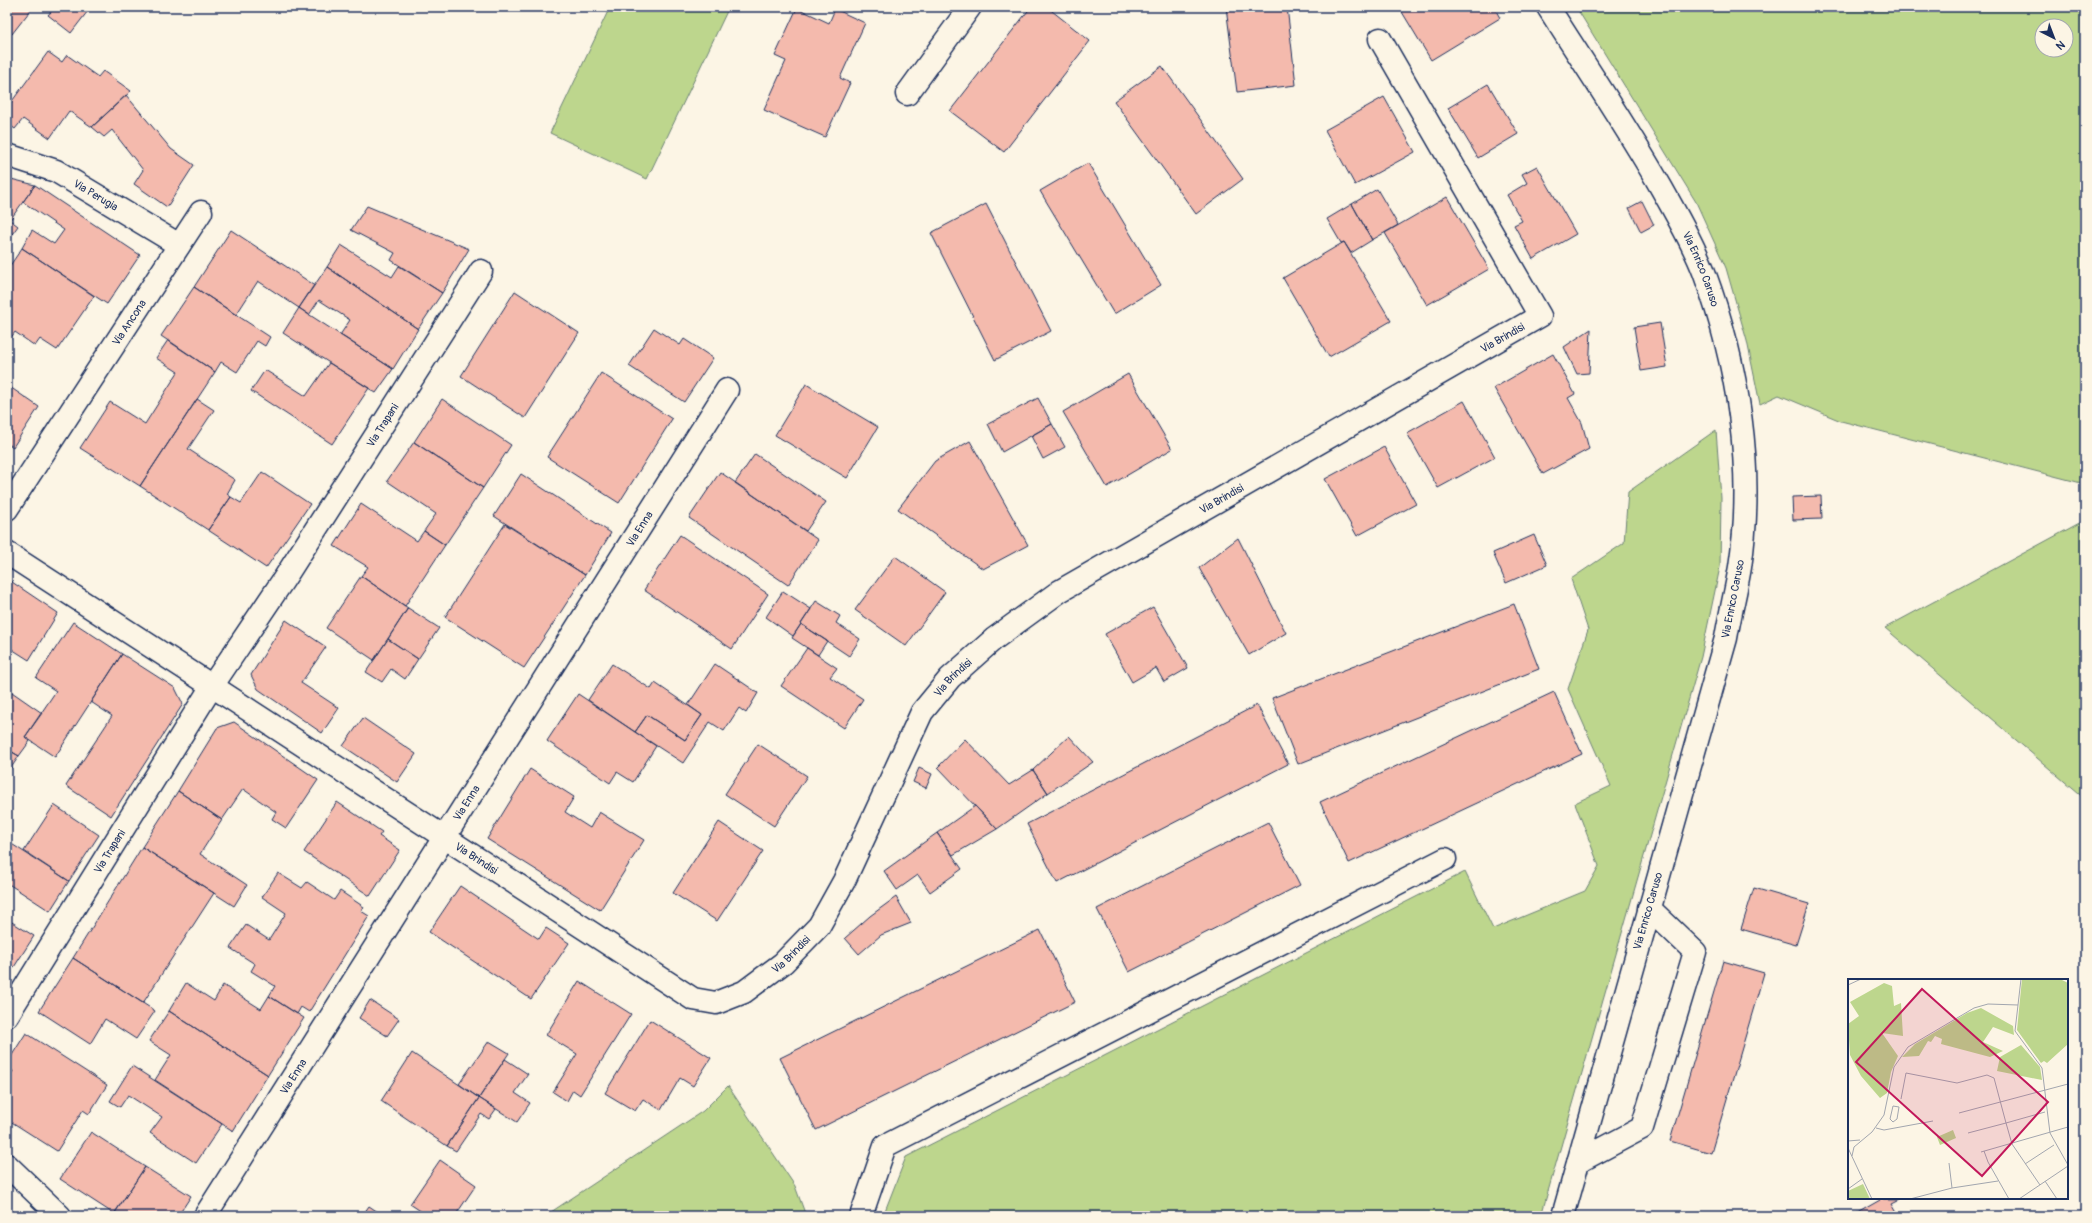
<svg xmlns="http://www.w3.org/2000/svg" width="2092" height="1223" viewBox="0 0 2092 1223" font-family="Pangolin,sans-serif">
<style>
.green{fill:#bdd68d;stroke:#6c8276;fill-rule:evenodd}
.building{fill:#f4baad;stroke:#1b2f5e}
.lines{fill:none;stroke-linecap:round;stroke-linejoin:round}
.minor-casing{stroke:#1b2f5e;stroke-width:25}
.minor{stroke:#fcf5e5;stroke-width:22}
.labels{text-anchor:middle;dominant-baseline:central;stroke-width:3;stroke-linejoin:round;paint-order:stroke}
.street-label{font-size:11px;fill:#1b2f5e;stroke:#fcf5e5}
.inset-road{fill:none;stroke:#a2a6af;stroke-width:1}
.view{fill:#c2185b;fill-opacity:0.15;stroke:#c2185b;stroke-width:2}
.inset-edge{fill:none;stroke:#1b2f5e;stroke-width:2}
</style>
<rect width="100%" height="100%" fill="#fcf5e5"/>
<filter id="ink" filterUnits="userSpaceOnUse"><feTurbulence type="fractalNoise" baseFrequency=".025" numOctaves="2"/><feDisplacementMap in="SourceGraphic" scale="8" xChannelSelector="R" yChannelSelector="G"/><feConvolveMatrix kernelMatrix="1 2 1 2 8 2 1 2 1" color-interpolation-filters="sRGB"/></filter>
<g filter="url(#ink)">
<path class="green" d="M610,7H729L647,179L550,133Z
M1576,7H2085V484L1841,421L1779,395L1760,404L1747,341L1726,268L1696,202ZM2042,26H2066V50H2042Z
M1716,430L1721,498L1720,567L1701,657L1541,1216H883L906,1157L1465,872L1493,929L1585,891L1599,866L1575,803L1611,786L1568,689L1588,630L1571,579L1624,543L1628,492Z
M2085,520V799L1885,628Z
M728,1086L795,1186L806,1216H545L703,1111Z"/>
<path class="building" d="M7,7H33L12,34L7,30Z
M55,7H91L71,33L48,15Z
M1031,7H1047L1090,41L1004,152L950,111Z
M1226,7H1287L1296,85L1237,92Z
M1399,7H1494L1500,18L1431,60Z
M797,8L829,23L835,9L865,23L840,78L850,83L825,137L764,110L786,61L775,56Z
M48,52L62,62L67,55L98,77L103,71L131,91L92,127L69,111L50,138L23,119L15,129L7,123V108Z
M1162,66L1243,179L1196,214L1114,101Z
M1488,84L1518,134L1478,158L1448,108Z
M126,95L171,149L194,165L167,207L134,184L143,170L112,130L104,137L92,127Z
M1384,97L1415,152L1355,185L1325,130Z
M1088,163L1161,285L1114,314L1040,191Z
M1537,166L1576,234L1533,259L1514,225L1522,221L1507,195L1527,183L1522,174Z
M7,178L35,185L10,220L18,226L7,241Z
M35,185L140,255L107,304L22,248L32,230L54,244L64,230L23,202Z
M1377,189L1398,225L1372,240L1352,204Z
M1447,197L1489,269L1427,305L1385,233Z
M1642,201L1654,225L1641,232L1629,208Z
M986,204L1051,331L995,360L931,233Z
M1352,204L1372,240L1351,253L1344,242L1341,243L1327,219Z
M367,206L469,249L442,293L391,260L395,253L351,230Z
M231,230L314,285L299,308L258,281L236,315L194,287Z
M1344,242L1391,321L1329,357L1283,278Z
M341,245L392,277L399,266L442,293L418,329L327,267Z
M22,248L94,296L57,350L40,339L35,346L15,332L10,339L7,336V270Z
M327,267L418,329L393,369L340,335L350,320L319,300L309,315L299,308Z
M194,287L270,337L265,346L257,341L237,372L221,362L215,372L161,336Z
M515,291L579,333L525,418L461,376Z
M299,308L393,369L376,393L283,333Z
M1660,323L1667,367L1641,371L1634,327Z
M654,328L680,345L684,339L713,358L684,402L629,366Z
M1591,329L1589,373L1577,374L1564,347Z
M168,340L215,372L140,486L80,448L110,402L145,424L178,372L156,358Z
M1553,354L1575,394L1568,398L1582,423L1589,449L1543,474L1494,388Z
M329,363L369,388L332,444L251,391L265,370L306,396Z
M601,373L672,419L619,503L547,457Z
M1128,374L1172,449L1107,487L1063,412Z
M806,384L878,427L847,478L775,435Z
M7,385L39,407L13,447L7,443Z
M1038,398L1052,424L1002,452L988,424Z
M197,399L214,410L188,449L235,480L227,494L231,497L208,530L140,486Z
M442,399L511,445L483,488L414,442Z
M1464,401L1495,457L1438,488L1407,433Z
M1052,424L1065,447L1043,459L1031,436Z
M970,441L1028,545L983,569L898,509L935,461Z
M414,442L483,488L445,545L424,531L436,514L387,481Z
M1384,447L1416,504L1357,536L1325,479Z
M755,454L826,502L806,531L735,483Z
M262,472L310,504L266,568L208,530L231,497L241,503Z
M720,472L818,540L788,585L689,518Z
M521,474L611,533L585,575L494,516Z
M1821,496L1822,519L1793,520L1792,497Z
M361,504L417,541L424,531L445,545L405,606L361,576L368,567L334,546Z
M505,524L585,575L524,668L445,617Z
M680,535L768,594L732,649L644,590Z
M1534,535L1547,565L1506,583L1493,553Z
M1238,538L1286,633L1249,655L1199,568Z
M895,556L945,592L906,646L855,610Z
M361,576L408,608L374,660L326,628Z
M9,580L58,613L29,660L7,646V581Z
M783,591L811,609L793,636L766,617Z
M816,601L840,616L836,623L860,639L849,656L801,624Z
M1514,604L1539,669L1298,764L1272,698Z
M1153,607L1188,668L1164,682L1156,668L1132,682L1105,634Z
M408,608L439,628L418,659L388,639Z
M286,620L326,647L301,683L339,708L322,733L258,689L251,675Z
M73,622L122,654L55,757L25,737L56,691L36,678Z
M801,624L827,641L818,655L792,638Z
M388,639L418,659L405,679L391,669L382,682L366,672Z
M807,648L837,668L830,677L863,699L844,728L781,686Z
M122,654L175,688L183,704L111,816L66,786L112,716L91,702Z
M612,664L651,689L655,683L702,715L685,740L647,715L635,732L588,700Z
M715,664L758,693L746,713L739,708L724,731L710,722L683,763L635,732L647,715L685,740L702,715L688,705Z
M9,690L42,713L25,737L30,741L19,756L7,749V693Z
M1554,692L1582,754L1349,863L1320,802Z
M578,694L656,746L633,782L617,772L610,783L547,741Z
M1257,705L1288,764L1057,883L1027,824Z
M363,718L416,754L397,782L343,746Z
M234,722L318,780L286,828L272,819L276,812L243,789L222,820L178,791L217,728Z
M1069,736L1093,762L1048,793L1033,770Z
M965,739L1009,785L1033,770L1048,793L997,829L938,767Z
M758,744L807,776L774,826L725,794Z
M7,749L19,756L7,774Z
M919,768L932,774L926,788L913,782Z
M530,769L574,797L565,812L590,828L599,812L644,840L600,910L487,839Z
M178,791L222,820L200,854L247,885L234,906L142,847Z
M337,802L382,832L379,836L400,850L370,896L304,852Z
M54,805L99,835L69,881L24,851Z
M975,806L997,829L953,855L937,833Z
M719,822L763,851L717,921L673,893Z
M1268,822L1300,885L1129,972L1097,909Z
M937,833L962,869L930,892L918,875L897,890L884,871Z
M7,841L69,881L50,911L7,883Z
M142,847L214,893L143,1003L73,958Z
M278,873L302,888L307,882L334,900L340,891L364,907L361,911L369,916L309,1012L301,1007L297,1014L269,996L275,986L251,971L255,964L230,948L246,925L269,940L286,913L262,897Z
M460,886L539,939L546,928L569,943L531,999L429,932Z
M1754,888L1809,904L1796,945L1741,929Z
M896,897L911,923L881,935L859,954L845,938L870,916Z
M7,919L34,936L7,978Z
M1040,930L1075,1002L816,1130L780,1058Z
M73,958L155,1011L136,1039L105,1019L90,1044L39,1011Z
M1723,961L1764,973L1711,1153L1670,1141Z
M579,981L631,1014L580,1095L573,1090L567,1101L553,1092L577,1054L546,1035Z
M186,983L214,1001L223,985L261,1009L269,996L304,1018L268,1075L169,1011Z
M370,1000L399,1019L387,1036L359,1018Z
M169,1011L268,1075L233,1131L155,1080L171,1055L149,1041Z
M650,1020L711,1058L693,1086L680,1078L661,1110L643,1099L635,1111L605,1093Z
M26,1033L107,1085L89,1114L83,1110L57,1151L7,1119V1081L13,1071L7,1068V1063Z
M489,1041L509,1053L479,1098L459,1084Z
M412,1053L479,1098L447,1146L381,1101Z
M505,1059L528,1074L515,1093L530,1103L517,1122L479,1098Z
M132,1066L222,1124L196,1163L150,1133L162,1117L128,1095L120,1107L110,1101Z
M479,1098L496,1109L489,1119L481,1114L456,1151L447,1146Z
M91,1132L145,1167L114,1214L60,1179Z
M440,1160L476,1185L455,1216H428L410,1204Z
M145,1167L191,1196L178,1216H113Z
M1879,1198H1899L1891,1202L1899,1216H1852L1880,1200Z
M369,1206L384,1216H362Z"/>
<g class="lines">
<defs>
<g id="minor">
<path id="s1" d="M1548,7C1586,67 1627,127 1662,189C1677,216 1693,243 1704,272C1738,364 1755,469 1740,567C1736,591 1730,614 1726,638L1563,1216"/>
<path d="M907,94L970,7"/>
<path id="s2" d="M7,155L56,171L179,245"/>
<path id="s3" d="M7,509L201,212"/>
<path id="s4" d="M7,553L212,686L284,579L481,271"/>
<path id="s5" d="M7,1016L212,686L693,999L716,1003L744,992L783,963L819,926L844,881L922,712L950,678L994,639L1060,591L1540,316L1380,39"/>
<path d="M1578,1162L1642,1128L1695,952L1649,908"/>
<path d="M7,1165L60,1216"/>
<path id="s6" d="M205,1216L727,390"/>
<path d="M861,1216L885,1146L1445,859"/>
</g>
</defs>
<use href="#minor" class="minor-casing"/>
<use href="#minor" class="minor"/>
</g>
</g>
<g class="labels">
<g class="street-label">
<text stroke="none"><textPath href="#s2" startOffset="98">Via Perugia</textPath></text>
<text stroke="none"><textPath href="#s1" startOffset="304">Via Enrico Caruso</textPath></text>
<text stroke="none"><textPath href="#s3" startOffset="223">Via Ancona</textPath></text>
<text stroke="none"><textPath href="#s5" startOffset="2048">Via Brindisi</textPath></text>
<text stroke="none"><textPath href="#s4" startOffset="556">Via Trapani</textPath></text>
<text stroke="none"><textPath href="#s5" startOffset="1724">Via Brindisi</textPath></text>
<text stroke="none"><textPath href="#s6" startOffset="813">Via Enna</textPath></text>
<text transform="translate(1733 599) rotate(-79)">Via Enrico Caruso</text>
<text stroke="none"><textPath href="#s5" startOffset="1400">Via Brindisi</textPath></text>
<text stroke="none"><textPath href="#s6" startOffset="489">Via Enna</textPath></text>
<text stroke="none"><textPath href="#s5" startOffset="194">Via Trapani</textPath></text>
<text stroke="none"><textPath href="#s5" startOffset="704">Via Brindisi</textPath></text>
<text transform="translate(1648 911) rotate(-74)">Via Enrico Caruso</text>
<text stroke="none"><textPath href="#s5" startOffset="1076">Via Brindisi</textPath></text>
<text stroke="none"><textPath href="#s6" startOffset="165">Via Enna</textPath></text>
</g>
</g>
<g transform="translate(1848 979)">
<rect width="220" height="220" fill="#fcf5e5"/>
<path d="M174,0H212L220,4V65L199,84L196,82L193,84L169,51ZM36,4L44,7L46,27L53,24L55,57L34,54L50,77L43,93L39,114L32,119L13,97L2,76L0,45L11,37L2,23ZM133,29L165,47L166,56L145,48L135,63L155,72L142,78L93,65L94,60L87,57L83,63L80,62L71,77L54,78L67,65L119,34ZM173,66L192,88L194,101L149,92L152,78ZM105,151L108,159L92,166L89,158ZM15,205L22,220H0V212Z" fill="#bdd68d"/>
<path class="inset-road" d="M173,0L167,52L194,89L202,154L220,186M0,6L13,0M53,120L58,94L109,104L139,96L146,99L158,144L197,133M45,127L51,128L49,140L45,143L42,140ZM111,134L220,105M28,149L36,151L85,142M120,154L158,144L164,165L192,206M0,162L12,161M0,169L24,220M136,172L140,183L161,220M133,173L220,148M4,177L6,168L24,153L36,136L46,88L60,68L126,29L140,25L170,26M101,184L104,209M177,185L206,166M197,202L209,220M0,210L14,200M62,220L104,209L150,202M171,220L220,187"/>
<path class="view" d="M74,10L200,123L134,197L8,83Z"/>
<rect width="220" height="220" class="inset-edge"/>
</g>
<rect width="2092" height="1223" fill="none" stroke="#fcf5e5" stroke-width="24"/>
<rect x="12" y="12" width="2068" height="1199" fill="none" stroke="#1b2f5e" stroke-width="1.5" filter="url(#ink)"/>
<g transform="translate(2054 38) rotate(138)"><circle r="19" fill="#fcf5e5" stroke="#a2a6af"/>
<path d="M0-3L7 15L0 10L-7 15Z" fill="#1b2f5e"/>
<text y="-6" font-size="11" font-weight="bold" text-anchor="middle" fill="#1b2f5e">N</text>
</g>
</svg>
